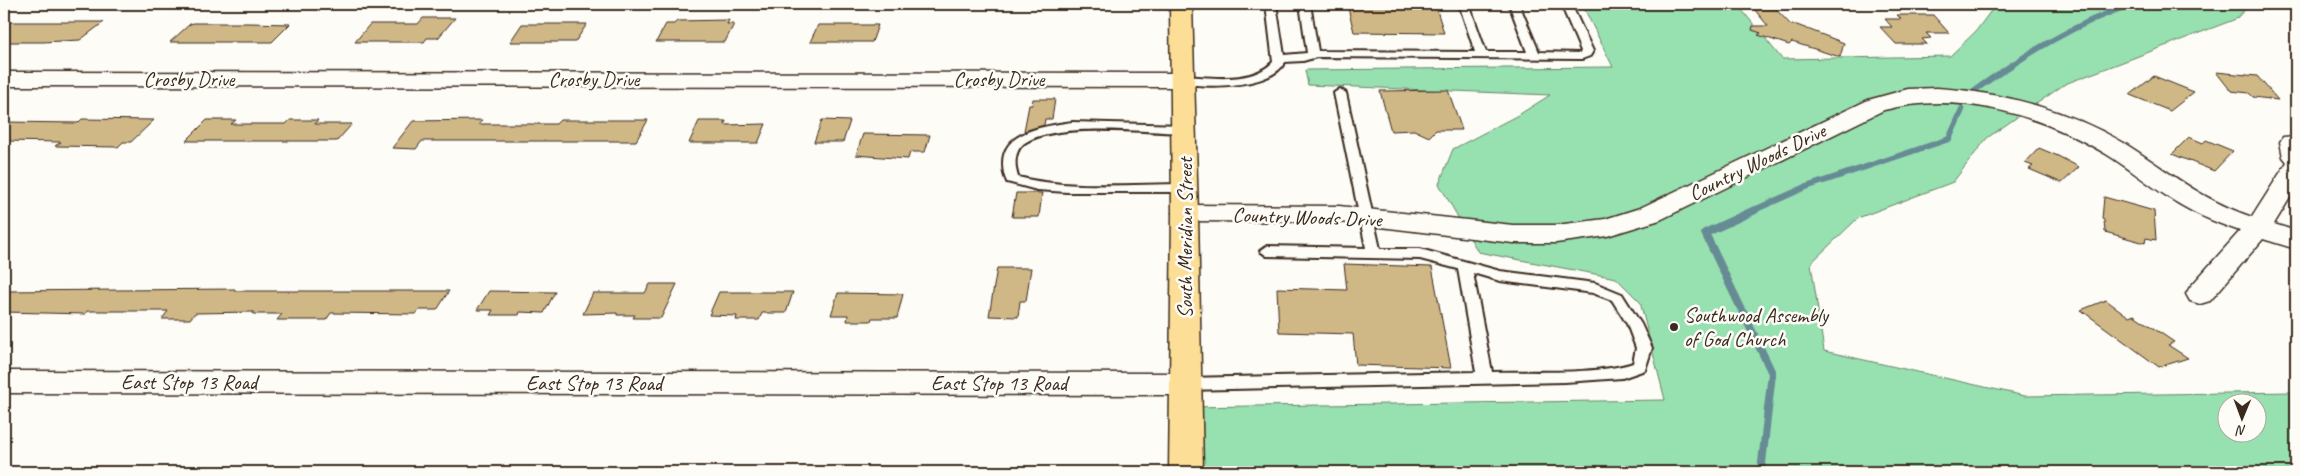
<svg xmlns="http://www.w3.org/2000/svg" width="2300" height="476" viewBox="0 0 2300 476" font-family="Caveat,sans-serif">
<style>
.green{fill:#97e0af;stroke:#698566;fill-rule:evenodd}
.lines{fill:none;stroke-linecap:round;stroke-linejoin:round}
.stream-far1{stroke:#668b95;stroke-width:6}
.stream{stroke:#668b95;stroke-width:8}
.building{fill:#cfb786;stroke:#3b2a1e}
.service-casing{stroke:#3b2a1e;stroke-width:4}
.minor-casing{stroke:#3b2a1e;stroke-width:3}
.primary-casing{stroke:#3b2a1e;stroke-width:3}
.service{fill:#fdfcf7;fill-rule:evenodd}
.minor{fill:#fdfcf7;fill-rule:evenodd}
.primary{fill:#fcde96;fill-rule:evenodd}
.poi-dot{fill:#3b2a1e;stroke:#fdfcf7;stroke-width:2}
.labels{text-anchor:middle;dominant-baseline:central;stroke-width:5;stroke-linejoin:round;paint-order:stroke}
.street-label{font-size:21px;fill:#3b2a1e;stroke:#fdfcf7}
.poi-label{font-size:21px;fill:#3b2a1e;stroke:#fdfcf7;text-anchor:start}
</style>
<rect width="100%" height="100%" fill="#fdfcf7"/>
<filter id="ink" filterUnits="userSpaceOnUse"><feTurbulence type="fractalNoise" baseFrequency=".02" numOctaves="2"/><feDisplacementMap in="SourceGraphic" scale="10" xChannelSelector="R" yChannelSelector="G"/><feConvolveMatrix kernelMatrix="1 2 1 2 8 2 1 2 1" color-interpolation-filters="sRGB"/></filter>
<g filter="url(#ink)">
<path class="green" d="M1582,4H1737L1782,59L1950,56L1976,31L1996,4H2250L2236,19L2065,84L1987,138L1953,182L1858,218L1811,263L1824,351L2025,396L2296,392V472H1186L1185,407L1665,400L1640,302L1616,278L1478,252L1439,184L1453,149L1520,114L1550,95L1308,85L1305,70L1613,67ZM2228,404H2258V434H2228Z"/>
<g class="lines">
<path class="stream-far1" d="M1975,90C2023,56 2077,22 2133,4
M1752,211L1806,187L1949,139L1962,110"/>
<path class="stream" d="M1755,210L1705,233L1772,373L1761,472"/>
</g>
<path class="building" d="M1347,4H1435L1444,33L1354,32Z
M1750,4H1771L1791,25H1797L1844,43L1840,57L1792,42L1789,45L1758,35L1761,33L1752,30L1753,26H1768Z
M1897,15H1933L1949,33H1926L1931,38L1922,39L1927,44H1896L1880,27H1892L1885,19H1901Z
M423,18H455L438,38H427L424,42H355L370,24H418Z
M729,20L727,24H734L725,42H656L666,24H674L677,21Z
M4,22H104L80,40L43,42H4Z
M194,23H250L290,24L272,42H170L190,24Z
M522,24H587L575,42H510Z
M818,25H878L872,42H810Z
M2216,72L2257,76L2278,100L2253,97L2249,93L2231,91Z
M2154,76L2194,92L2170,111L2130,95Z
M1448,90L1462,130H1436L1429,137L1414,130L1391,131L1380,91Z
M1033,99H1055L1052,119H1045L1044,125L1024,131L1029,105H1032Z
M82,119L154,120L131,142H123L118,147L55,146L61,142L4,141V122L78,123Z
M207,120H236L231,124H286L290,120H318L315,124H352L337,141H186Z
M482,120L479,124H556L560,120H648L636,141H422L416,149L392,148L413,121Z
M822,120L850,121L843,142H814Z
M699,121H726L725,125L766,124L758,143H689Z
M863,134L930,135L925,152H910L908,159L856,155Z
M2189,137L2203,143L2206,140L2233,151L2214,171L2172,154Z
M2039,148L2058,156L2079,167L2062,183L2029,169L2033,166L2025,163Z
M1016,193H1042L1039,217H1012Z
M2104,197L2154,211L2156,240L2146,238L2145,243L2105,232L2104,220L2102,219Z
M1344,264L1432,267L1451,368L1356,365L1353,334L1279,332L1277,288L1347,290Z
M997,268H1031L1026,301H1020L1018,317L989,316Z
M650,284H677L661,318H633L635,315H617V313L583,314L593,293H645Z
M235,289L234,291H449L437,310H419L416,314L331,313L326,320H277L282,314H253L254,312L195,313L190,319H162L168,311H87L85,314L4,312V291Z
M489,291L555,292L544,313L520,312L519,315H490L493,310H477Z
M719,292H793L786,313H762L759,320H736L737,316L709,315Z
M838,293L903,294L897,318H872L871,321H847L848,315H831Z
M2106,300L2129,317L2134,315L2174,342L2168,345L2188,358L2159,367L2081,310Z"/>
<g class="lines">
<defs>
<path id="service" d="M1266,4H1276L1284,55L1307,53L1300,4H1310L1318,51L1475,52L1459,4H1469L1486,52H1527L1509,4H1519L1539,52L1580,53L1581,51L1561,4H1571L1593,51L1590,56L1582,59L1317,57L1303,61L1285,62C1272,88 1204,89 1179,82L1177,80L1183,76C1211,77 1251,85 1273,62Z
M1340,89L1346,93L1380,249H1420L1500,271L1595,283L1622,294L1641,324L1652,348L1645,370L1622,378L1565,382L1185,390L1179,388L1177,384L1179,380L1185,378L1476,372L1458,269L1420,259L1267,256L1260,251L1267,246L1366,248L1334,93ZM1473,273L1500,281L1593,293L1612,300L1627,324L1636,348L1633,363C1596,375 1532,371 1492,372Z
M1072,122L1184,125L1190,129L1184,133C1143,132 1060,122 1026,142C1014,149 1014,165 1018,177C1068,190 1132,184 1185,184L1192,188L1185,192H1067L1037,190L1007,182C1004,176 1003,170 1003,163C1003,130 1048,126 1072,122Z"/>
<path id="minor" d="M4,72L1183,73L1191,75L1195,80L1191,85L1183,87L4,86Z
M1937,88C2002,92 2068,110 2124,143C2169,171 2199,199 2252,217L2287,162L2283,157L2280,142L2283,137L2296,136V188L2274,224L2296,231V249L2263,239L2210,301L2200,304L2190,301L2186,294L2190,287L2240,231C2213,222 2188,211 2165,195C2145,182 2126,166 2106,154C2041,115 1959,90 1884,110L1660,220L1607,236L1556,243H1513L1339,222L1185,221L1176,219L1172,213L1176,207L1185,205L1339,206L1513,225H1556L1605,219L1640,208L1868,100L1908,89Z
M4,371L1185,373L1196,376L1201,384L1196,392L1185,395L4,393Z"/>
<path id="primary" d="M1170,4H1192L1198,213L1203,472H1169L1172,213Z"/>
</defs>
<use href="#service" class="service-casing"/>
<use href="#minor" class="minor-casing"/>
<use href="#primary" class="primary-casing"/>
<use href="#service" class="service"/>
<use href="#minor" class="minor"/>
<use href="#primary" class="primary"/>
</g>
</g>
<circle class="poi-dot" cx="1674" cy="327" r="5"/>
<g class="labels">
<g class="street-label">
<text x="189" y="79">Crosby Drive</text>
<text x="594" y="79">Crosby Drive</text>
<text x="999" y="79">Crosby Drive</text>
<text transform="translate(1757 162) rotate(-26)">Country Woods Drive</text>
<text transform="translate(1307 217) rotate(2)">Country Woods Drive</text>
<text transform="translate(1185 238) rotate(-90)">South Meridian Street</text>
<text x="189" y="382">East Stop 13 Road</text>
<text x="594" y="383">East Stop 13 Road</text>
<text x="999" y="383">East Stop 13 Road</text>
</g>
<g class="poi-label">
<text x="1684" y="315">Southwood Assembly<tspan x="1684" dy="24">of God Church</tspan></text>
</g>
</g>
<rect width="2300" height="476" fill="none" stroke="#fdfcf7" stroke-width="20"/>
<rect x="10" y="10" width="2280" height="456" fill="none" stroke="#3b2a1e" stroke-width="2" filter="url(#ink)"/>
<g transform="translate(2242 418) rotate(181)"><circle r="24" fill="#fdfcf7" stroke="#afa8a0"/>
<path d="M0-4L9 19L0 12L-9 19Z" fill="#3b2a1e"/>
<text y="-8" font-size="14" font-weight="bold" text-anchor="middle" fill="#3b2a1e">N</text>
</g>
</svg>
